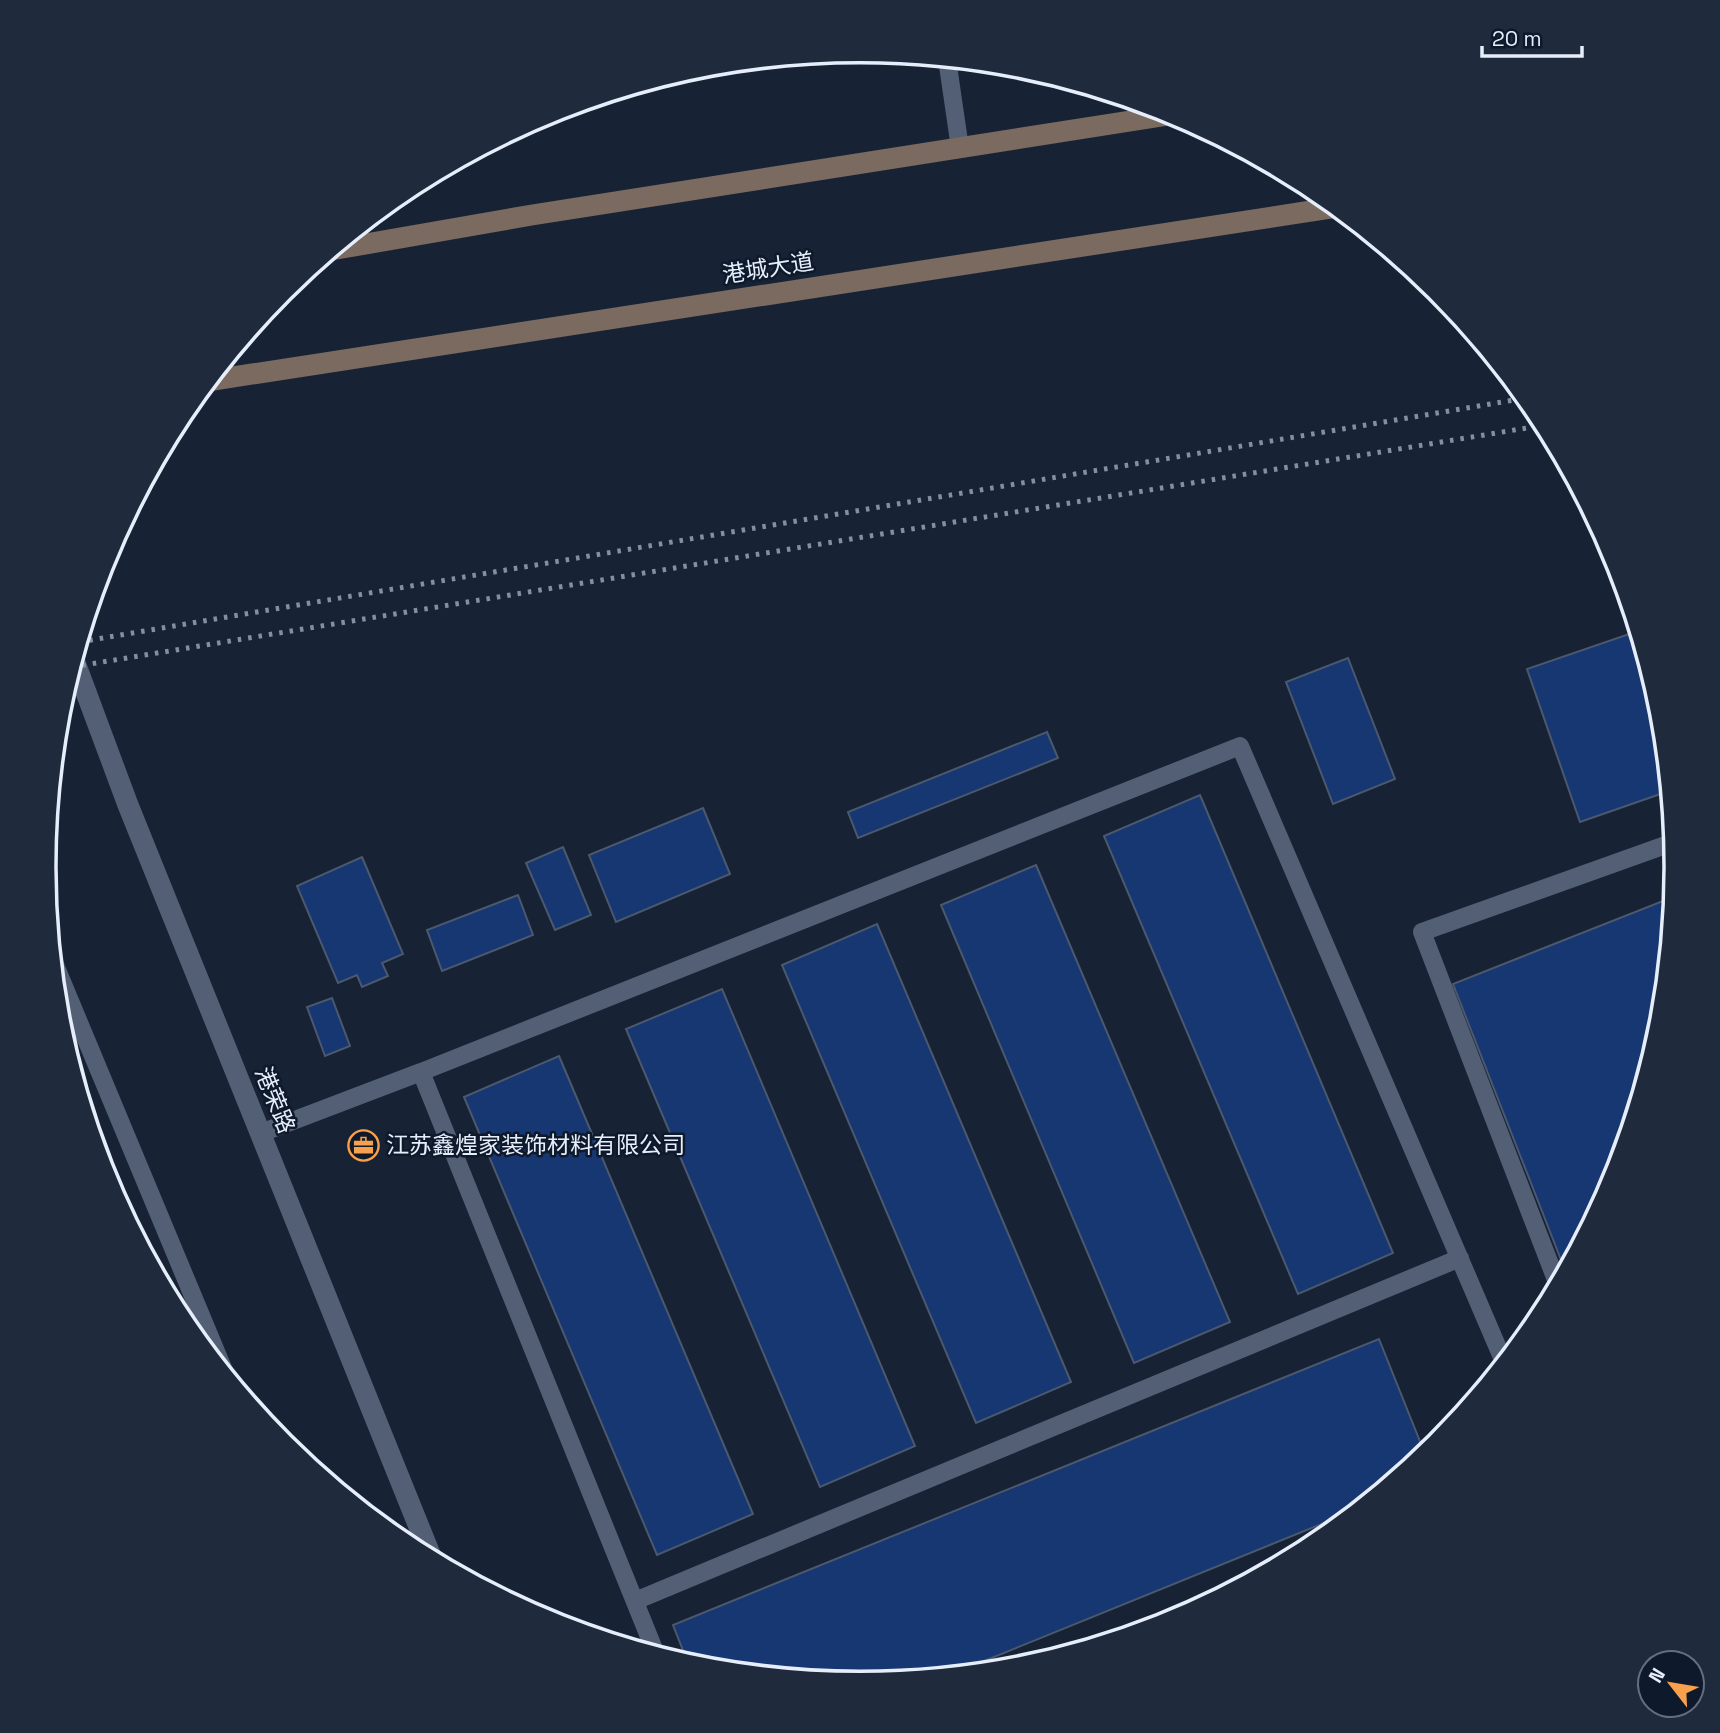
<svg xmlns="http://www.w3.org/2000/svg" width="1720" height="1733" viewBox="0 0 1720 1733" font-family="'Space Grotesk','Noto Sans SC',sans-serif">
<style>
.building{fill:#163771;stroke:#4b586d;stroke-width:2}
.lines{fill:none;stroke-linecap:round;stroke-linejoin:round}
.service{stroke:#525f75;stroke-width:18}
.tertiary{stroke:#525f75;stroke-width:21}
.secondary{stroke:#7a6a5f;stroke-width:21}
.rail{stroke:#868f9f;stroke-width:5;stroke-dasharray:3.5 7;stroke-linecap:butt}
.labels{text-anchor:middle;dominant-baseline:central;stroke-width:5;stroke-linejoin:round;paint-order:stroke}
.street-label{font-size:23px;fill:#e7eefb;stroke:#0e192b}
.poi-label{font-size:23px;fill:#e7eefb;stroke:#0e192b;text-anchor:start}
.rim{fill:none;stroke:#e7eefb;stroke-width:3.5}
</style>
<rect width="100%" height="100%" fill="#172235"/>
<path class="building" d="M1635,632L1661,709L1669,791L1580,822L1527,669Z
M1348,658L1395,779L1333,804L1286,682Z
M1047,732L1058,758L858,838L848,812Z
M1200,795L1393,1253L1298,1294L1104,836Z
M703,808L730,874L616,922L589,855Z
M563,847L591,915L555,930L526,863Z
M362,857L403,954L382,963L388,976L362,987L357,975L338,983L297,886Z
M1036,865L1230,1322L1134,1363L941,905Z
M518,895L533,935L442,971L427,930Z
M1673,897L1660,1026L1614,1179L1565,1270L1453,984Z
M877,924L1071,1382L976,1423L782,965Z
M722,989L915,1446L820,1487L626,1029Z
M332,998L350,1046L325,1056L307,1007Z
M559,1056L753,1514L657,1555L464,1097Z
M1379,1339L1425,1454L1356,1510L952,1674L860,1683L700,1667L688,1663L673,1625Z"/>
<g class="lines">
<path class="service" d="M947,59L960,148
M53,960L225,1373
M261,1133L421,1072
M1558,1285L1422,932L1674,842
M635,1601L1460,1258
M656,1654L421,1072L1240,746L1504,1362"/>
<path class="tertiary" d="M74,660L128,805L432,1559"/>
<path class="secondary" d="M331,250L532,215L1175,114
M207,381L1337,207"/>
<path class="rail" d="M79,642L1526,398
M72,667L1545,425"/>
</g>
<defs>
<symbol id="office-ring" viewBox="-11 -11 22 22"><circle r="9.5" fill="#0e192b" stroke="#f8a04b" stroke-width="1.5"/><path d="M-6-3h4V-5.5h4V-3h4V5H-6ZM-1-4.5V-3h2v-1.5ZM-6 0V1H6V0Z" fill="#f8a04b"/></symbol>
</defs>
<g fill-rule="evenodd">
<use href="#office-ring" x="346" y="1128" width="35" height="35"/>
</g>
<g class="labels">
<g class="street-label">
<text transform="translate(768 268) rotate(-9)">港城大道</text>
<text transform="translate(275 1100) rotate(68)">港荣路</text>
</g>
<g class="poi-label">
<text x="386" y="1145">江苏鑫煌家装饰材料有限公司</text>
</g>
</g>
<path d="M0 0H1720V1733H0ZM56 867a804 804 0 1 1 1608 0a804 804 0 1 1-1608 0Z" fill="#1f2a3c" fill-rule="evenodd"/>
<path class="rim" d="M56 867a804 804 0 1 1 1608 0a804 804 0 1 1-1608 0Z"/>
<g transform="translate(1671 1684) rotate(301)"><circle r="33" fill="#0e192b" stroke="#656e7e" stroke-width="2"/>
<path d="M0-5L12 26L0 18L-12 26Z" fill="#f8a04b"/>
<text y="-10" font-size="19" font-weight="bold" text-anchor="middle" fill="#e7eefb">N</text>
</g>
<path d="M1482 46v10h100v-10" fill="none" stroke="#e7eefb" stroke-width="3.5"/>
<text x="1492" y="46" font-size="21" fill="#e7eefb" stroke="#0e192b" stroke-width="5" paint-order="stroke">20 m</text>
</svg>
